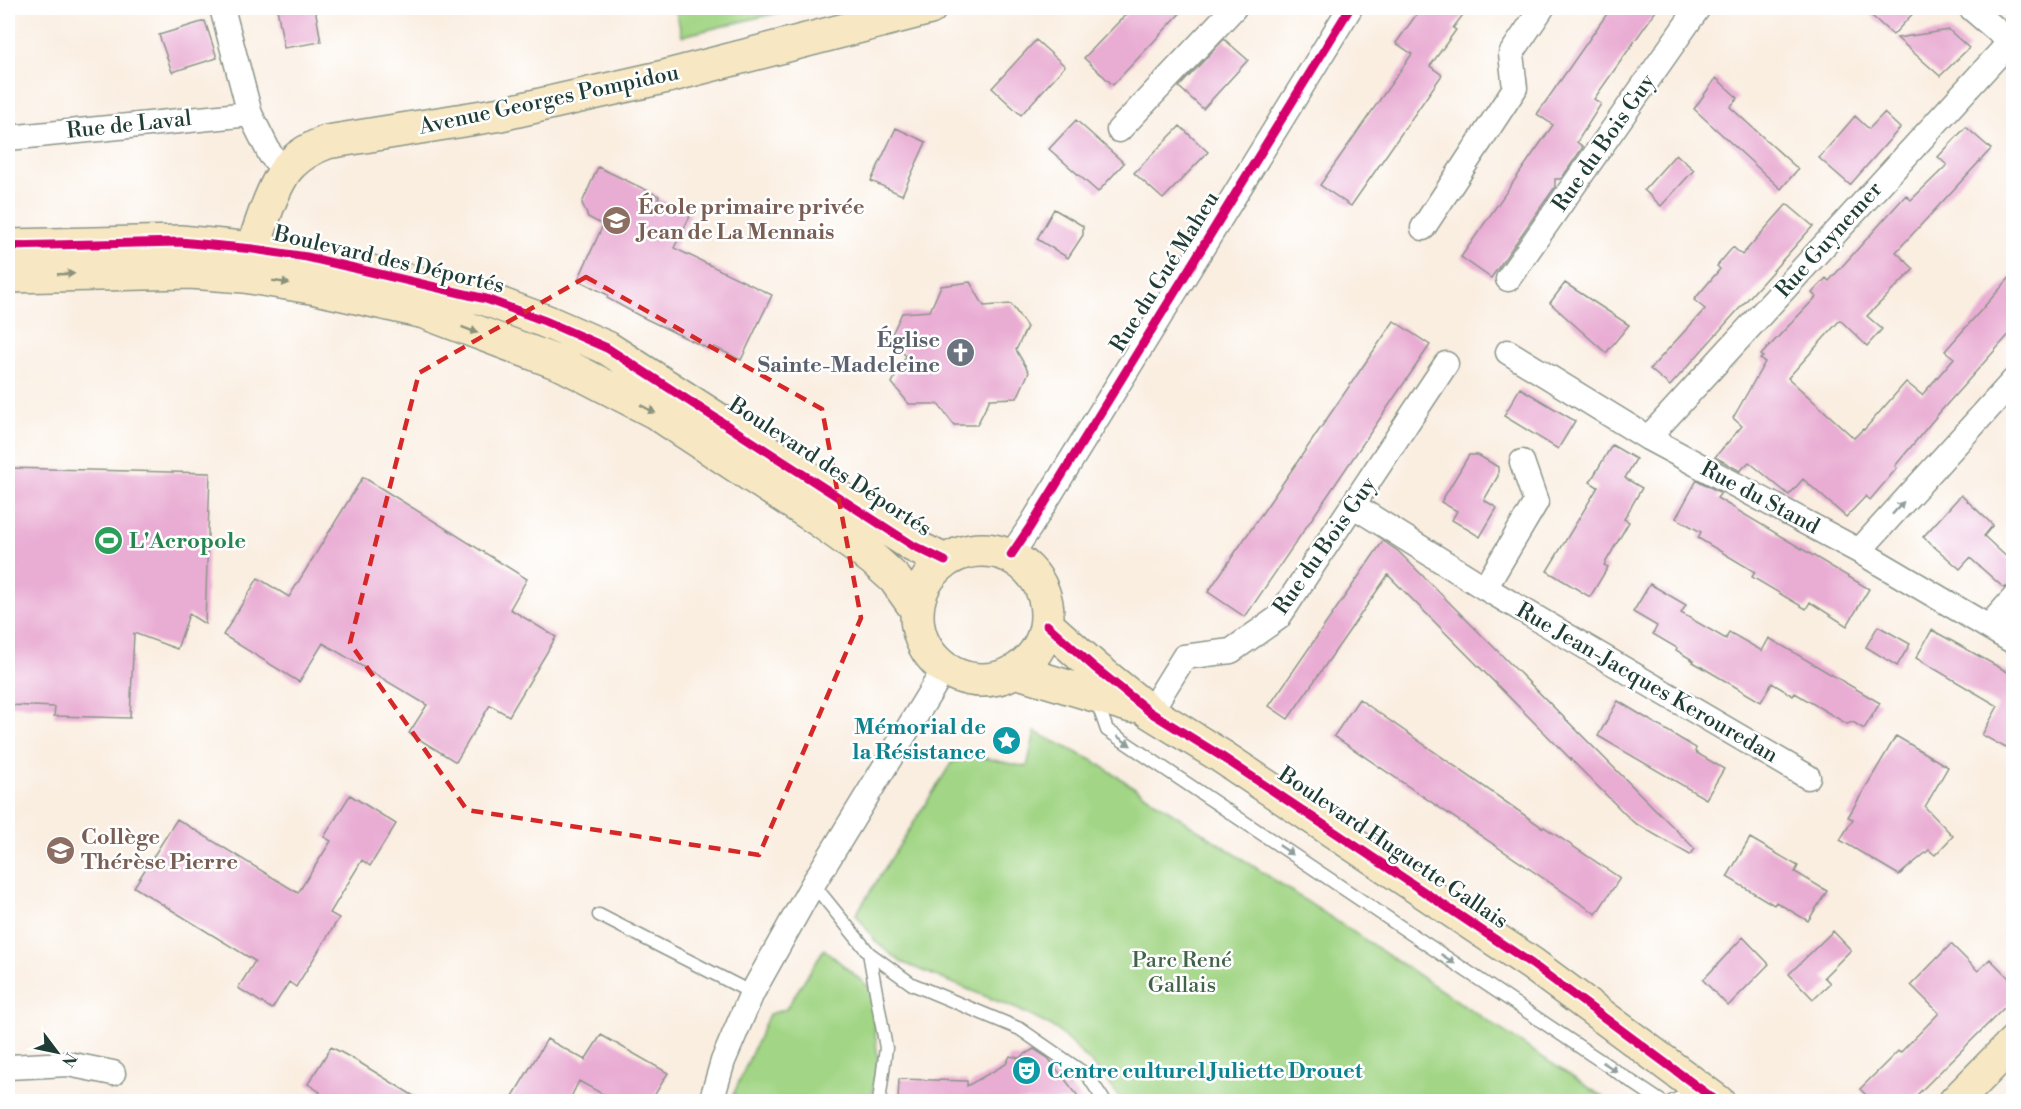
<svg xmlns="http://www.w3.org/2000/svg" width="2021" height="1109" viewBox="0 0 2021 1109" font-family="'Libre Bodoni',serif">
<style>
.green{fill:#a2d585;stroke:#60895c;stroke-width:1.5}
.building{fill:#e9acd3}
.lines{fill:none;stroke-linecap:round;stroke-linejoin:round}
.lane-casing{stroke:#8c968a;stroke-width:15}
.street-casing{stroke:#8c968a;stroke-width:27}
.secondary-casing{stroke:#8c968a;stroke-width:36}
.lane{stroke:#fff;stroke-width:12}
.street{stroke:#fff;stroke-width:24}
.secondary{stroke:#f7e8c3;stroke-width:33}
.cycleway-casing{stroke:#fff;stroke-width:13}
.cycleway{stroke:#d6006c;stroke-width:9}
.oneway{fill:#8b927c}
.oneway2{fill:#8f9e9a}
.marked{fill:none;stroke:#d62828;stroke-width:4.5;stroke-dasharray:12 8;stroke-linejoin:round}
.labels{text-anchor:middle;dominant-baseline:central;stroke-width:5;stroke-linejoin:round;paint-order:stroke}
.street-label{font-size:22px;fill:#1f3d34;stroke:#fff}
.education-label{font-size:22px;font-weight:bold;fill:#785e54;stroke:#fff;text-anchor:start}
.worship-label{font-size:22px;font-weight:bold;fill:#5b616d;stroke:#fff;text-anchor:end}
.leisure-label{font-size:22px;font-weight:bold;fill:#27864d;stroke:#fff;text-anchor:start}
.culture-label{font-size:22px;font-weight:bold;fill:#0d838f;stroke:#fff;text-anchor:end}
.park-label{font-size:22px;fill:#406348;stroke:#fff}
</style>
<rect width="100%" height="100%" fill="#fff"/>
<filter id="ink" filterUnits="userSpaceOnUse"><feTurbulence type="fractalNoise" baseFrequency=".0167" numOctaves="2"/><feDisplacementMap in="SourceGraphic" scale="12" xChannelSelector="R" yChannelSelector="G"/><feConvolveMatrix kernelMatrix="1 2 1 2 8 2 1 2 1" color-interpolation-filters="sRGB"/></filter>
<filter id="wash" filterUnits="userSpaceOnUse"><feTurbulence type="fractalNoise" baseFrequency=".008" numOctaves="4" result="noise"/><feDisplacementMap in="SourceGraphic" scale="24" xChannelSelector="R" yChannelSelector="G"/><feGaussianBlur stdDeviation="1.35" result="paint"/><feColorMatrix in="noise" values="0 0 0 0 0 0 0 0 0 0 0 0 0 0 0 0 0 1.4 0 .05"/><feComposite in="paint" operator="in"/></filter>
<g filter="url(#wash)">
<rect width="100%" height="100%" fill="#faeee1"/>
<path class="green" d="M675,8H797L682,36Z
M1035,732L1094,761L1609,1101H1123L1094,1066L1056,1029L1019,1010L901,962L876,942L856,914L952,762L975,756L1027,767Z
M824,949L870,988L878,1060L871,1101L730,1102L769,1014L786,1009Z"/>
<g id="blocks">
<path class="building" d="M277,8H315L321,42L284,48Z
M1132,8H1185L1113,85L1084,58Z
M1421,8H1468L1453,28L1456,30L1430,66L1442,75L1351,206L1320,185L1412,54L1396,43Z
M1611,8H1658L1594,99L1601,104L1577,142L1583,147L1561,179H1555V187L1491,278L1461,257L1553,125L1537,114Z
M1863,8H1918L1893,35Z
M205,21L217,58L172,72L159,35Z
M1949,30L1969,48L1940,76L1897,38Z
M1224,39L1248,60L1203,109L1179,87Z
M1036,40L1065,66L1021,115L992,88Z
M1716,78L1738,98L1730,107L1798,169L1781,189L1694,109Z
M1884,113L1900,128L1850,185L1819,158L1855,116L1869,129Z
M1076,120L1124,163L1098,192L1049,149Z
M1180,126L1208,152L1163,199L1134,173Z
M1966,127L1991,149L1896,252L1914,269L1867,316L1882,329L1867,346L1840,320L1788,378L1854,438L1863,429L1864,430L1906,382L1922,395L1954,358L1945,351L2013,274V330L1940,412L1895,466L1897,468L1870,500L1866,496L1846,517L1803,479L1789,495L1749,462L1740,471L1715,457L1742,426L1733,418L1765,362L1760,359L1763,357L1761,355L1816,297L1812,293L1826,278L1829,281L1906,195L1911,200L1947,165L1938,157Z
M896,128L926,142L902,195L871,181Z
M1676,154L1694,170L1661,206L1644,190Z
M598,167L659,196L658,198L691,214L674,248L772,295L741,360L714,347L711,350L640,316L607,298L608,295L578,280L603,225L588,217L582,203Z
M1787,204L1813,226L1670,386L1650,369L1705,309L1694,300L1720,269L1717,266L1733,247L1742,255Z
M1054,209L1083,226V235L1068,258L1037,239Z
M970,282L984,306L1011,304L1027,327L1016,350L1029,372L1017,398L990,399L977,425H954L938,404H909L892,383L906,356L890,338L902,313L930,311L941,286Z
M1565,283L1629,325L1606,353L1550,303Z
M1394,321L1430,345L1245,617L1208,592Z
M1520,388L1575,421L1558,449L1504,416Z
M1612,445L1636,459L1625,478L1642,488L1624,519L1629,522L1604,565L1608,567L1590,597L1547,571L1598,487L1590,482Z
M1469,455H1478L1498,467V476L1484,500L1497,508L1480,537L1452,520L1457,511L1441,502Z
M8,468L210,473L205,624L189,614L177,649L134,633L130,718L54,716L55,707L8,705Z
M363,477L527,579L510,609L556,637L509,716L490,705L456,762L409,733L427,705L323,643L299,682L223,635L258,578L289,597Z
M1697,480L1721,493L1717,498L1869,589L1847,626L1810,602L1806,609L1752,577L1755,572L1698,538L1701,532L1676,518Z
M1961,495L1993,525L1984,536L2013,563V584L2004,588L1970,558L1960,569L1923,537Z
M1383,541L1398,551L1695,849L1690,855L1633,822L1388,575L1288,719L1269,706Z
M1650,584L1686,605L1681,613L1726,639L1729,632L1762,651L1769,638L1880,703L1864,729L1853,722L1847,724L1795,693L1793,696L1772,683L1761,702L1693,662L1694,661L1676,650L1677,648L1653,634L1657,626L1633,612Z
M1878,626L1910,644L1897,666L1866,647Z
M1932,630L2013,675V735L2006,748L1982,735L1998,706L1916,658Z
M1359,699L1543,828L1544,827L1620,878L1596,914L1334,736Z
M1618,701L1696,748L1695,752L1724,769L1706,799L1598,736Z
M1896,736L1948,767L1925,807L1953,836L1935,855L1929,850L1899,875L1840,840L1853,819L1848,817Z
M350,795L396,824L370,866L362,860L330,913L339,918L296,987L289,982L272,1009L238,988L255,961L134,887L177,819L298,893L331,841L324,837Z
M1750,838L1798,866L1795,872L1827,891L1808,921L1776,902L1774,905L1727,877Z
M1833,931L1851,950L1824,977L1830,983L1813,999L1789,974Z
M1743,937L1769,964L1728,1006L1703,980Z
M1951,944L1978,971L1990,959L2013,982V999L1911,1101H1872L1860,1089L1898,1051L1900,1053L1939,1013L1911,985Z
M601,1035L668,1073L651,1101H615L579,1081L569,1101H510L547,1039L585,1060Z
M331,1047L357,1061L422,1101H314L320,1092L308,1084Z
M1034,1049L1048,1058L1082,1101H898L899,1079L967,1081V1086L1006,1064L1010,1056L1019,1058Z"/>
</g>
</g>
<g filter="url(#ink)">
<use href="#blocks" fill-opacity="0" stroke="#8c968a" stroke-width="1.5"/>
<g class="lines">
<defs>
<path id="lane" d="M1096,699L1107,730L1662,1102
M813,884L869,953L912,984L1020,1029L1088,1076L1105,1102
M599,915L752,993
M869,953L886,1048L879,1102
M1671,1102L1697,1090"/>
<path id="street" d="M222,8L250,114L270,154L285,171
M1971,8L2014,45
M1119,130L1234,8
M8,138L250,114
M1423,228L1515,88L1511,54L1542,8
M1508,279L1698,8
M1508,352L1648,438L1859,551L2014,642
M1648,438L2010,42
M1354,506L1485,588L1808,777
M1859,551L2014,380
M1011,555L1030,527L1350,8
M1485,588L1536,502L1522,462
M1989,626L2014,598
M1150,712L1184,657L1231,651L1278,618L1446,364
M8,1067L68,1064L113,1073
M711,1102L723,1061L752,993L813,884L945,668"/>
<path id="secondary" d="M8,246L180,242L253,249L307,257L486,299L545,321L607,348L914,546L945,561
M246,269C256,242 272,181 292,163C302,153 314,147 327,142L501,114L668,76L930,8
M8,276L190,272L244,276L311,287L424,312L564,365L655,412L819,520L873,559L895,579L917,610
M917 615a65 65 0 1 1 130 0a65 65 0 1 1-130 0Z
M1047,625L1094,667L1150,712L1221,756L1532,964L1718,1102
M1015,671L1131,706
M1955,1102L2014,1042"/>
</defs>
<use href="#lane" class="lane-casing"/>
<use href="#street" class="street-casing"/>
<use href="#secondary" class="secondary-casing"/>
<use href="#lane" class="lane"/>
<use href="#street" class="street"/>
<use href="#secondary" class="secondary"/>
<defs>
<path id="cycleway" d="M8,246L180,242L253,249L307,257L486,299L545,321L607,348L914,546L945,561
M1011,555L1030,527L1350,8
M1047,625L1094,667L1150,712L1221,756L1532,964L1718,1102"/>
</defs>
<use href="#cycleway" class="cycleway-casing"/>
<use href="#cycleway" class="cycleway"/>
</g>
<defs><path id="oneway-solid" d="M-6-.8H1V-3.2L6.5 0L1 3.2V.8H-6Z" transform="scale(1.5)"/></defs>
<g class="oneway">
<use href="#oneway-solid" transform="translate(66 274) rotate(-2)"/>
<use href="#oneway-solid" transform="translate(281 282) rotate(9)"/>
<use href="#oneway-solid" transform="translate(470 330) rotate(20)"/>
<use href="#oneway-solid" transform="translate(648 409) rotate(28)"/>
</g>
<g class="oneway2">
<use href="#oneway-solid" transform="translate(1898 508) rotate(-48)"/>
<use href="#oneway-solid" transform="translate(1124 741) rotate(34)"/>
<use href="#oneway-solid" transform="translate(1286 850) rotate(34)"/>
<use href="#oneway-solid" transform="translate(1448 959) rotate(34)"/>
<use href="#oneway-solid" transform="translate(1610 1067) rotate(34)"/>
</g>
</g>
<path class="marked" d="M586,277L822,409L861,618L759,855L467,810L350,643L419,373Z"/>
<defs>
<symbol id="school-disc" viewBox="-11 -11 22 22"><circle r="9.5" fill="#8d6e63" stroke="#fff"/><path d="M0-5L7-2L0 1L-7-2ZM-4 1L0 2.5L4 1V4Q0 6-4 4Z" fill="#fff"/></symbol>
<symbol id="church-disc" viewBox="-11 -11 22 22"><circle r="9.5" fill="#6b7280" stroke="#fff"/><path d="M-1.2-6h2.4v3.5h3.3v2.4h-3.3V6h-2.4V-.1h-3.3v-2.4h3.3Z" fill="#fff"/></symbol>
<symbol id="stadium-disc" viewBox="-11 -11 22 22"><circle r="9.5" fill="#2e9e5b" stroke="#fff"/><path d="M0-5a6.5 5 0 1 0 0 10a6.5 5 0 1 0 0-10ZM-3.5-1.8h7v3.6h-7Z" fill="#fff"/></symbol>
<symbol id="sight-disc" viewBox="-11 -11 22 22"><circle r="9.5" fill="#0f9aa8" stroke="#fff"/><path d="M0-6L1.8-2.2L6-1.7L2.9 1.2L3.7 5.4L0 3.3L-3.7 5.4L-2.9 1.2L-6-1.7L-1.8-2.2Z" fill="#fff"/></symbol>
<symbol id="theatre-disc" viewBox="-11 -11 22 22"><circle r="9.5" fill="#0f9aa8" stroke="#fff"/><path d="M-5-5.5Q0-4 5-5.5V0Q5 5 0 6Q-5 5-5 0ZM-3.3-2.5H-1v1.5H-3.3ZM1-2.5H3.3v1.5H1ZM-2.8 1Q0 5.5 2.8 1Z" fill="#fff"/></symbol>
</defs>
<g fill-rule="evenodd">
<use href="#school-disc" x="600" y="204" width="33" height="33"/>
<use href="#church-disc" x="944" y="336" width="33" height="33"/>
<use href="#stadium-disc" x="92" y="524" width="33" height="33"/>
<use href="#sight-disc" x="990" y="724" width="33" height="33"/>
<use href="#school-disc" x="44" y="834" width="33" height="33"/>
<use href="#theatre-disc" x="1010" y="1054" width="33" height="33"/>
</g>
<g class="labels">
<g class="street-label">
<text transform="translate(549 100) rotate(-12)">Avenue Georges Pompidou</text>
<text transform="translate(129 125) rotate(-6)">Rue de Laval</text>
<text transform="translate(1604 143) rotate(-55)">Rue du Bois Guy</text>
<text transform="translate(1829 240) rotate(-48)">Rue Guynemer</text>
<text transform="translate(389 260) rotate(13)">Boulevard des Déportés</text>
<text transform="translate(1165 272) rotate(-58)">Rue du Gué Maheu</text>
<text transform="translate(830 467) rotate(33)">Boulevard des Déportés</text>
<text transform="translate(1760 498) rotate(28)">Rue du Stand</text>
<text transform="translate(1325 546) rotate(-55)">Rue du Bois Guy</text>
<text transform="translate(1647 683) rotate(30)">Rue Jean-Jacques Kerouredan</text>
<text transform="translate(1393 848) rotate(34)">Boulevard Huguette Gallais</text>
</g>
<g class="education-label">
<text x="638" y="207">École primaire privée<tspan x="638" dy="25">Jean de La Mennais</tspan></text>
<text x="81" y="837">Collège<tspan x="81" dy="25">Thérèse Pierre</tspan></text>
</g>
<g class="worship-label">
<text x="940" y="340">Église<tspan x="940" dy="25">Sainte-Madeleine</tspan></text>
</g>
<g class="leisure-label">
<text x="129" y="541">L'Acropole</text>
</g>
<g class="culture-label">
<text x="986" y="727">Mémorial de<tspan x="986" dy="25">la Résistance</tspan></text>
<text x="1047" y="1071" text-anchor="start">Centre culturel Juliette Drouet</text>
</g>
<g class="park-label">
<text x="1182" y="960">Parc René<tspan x="1182" dy="25">Gallais</tspan></text>
</g>
</g>
<rect width="2021" height="1109" fill="none" stroke="#fff" stroke-width="30"/>
<g transform="translate(57 1052) rotate(122)" stroke="#ffffff" stroke-width="4.5" paint-order="stroke">
<path d="M0-4.5L10 22L0 15L-10 22Z" fill="#1f3d34"/>
<text y="-9" font-size="16" font-weight="bold" text-anchor="middle" fill="#1f3d34">N</text>
</g>
</svg>
